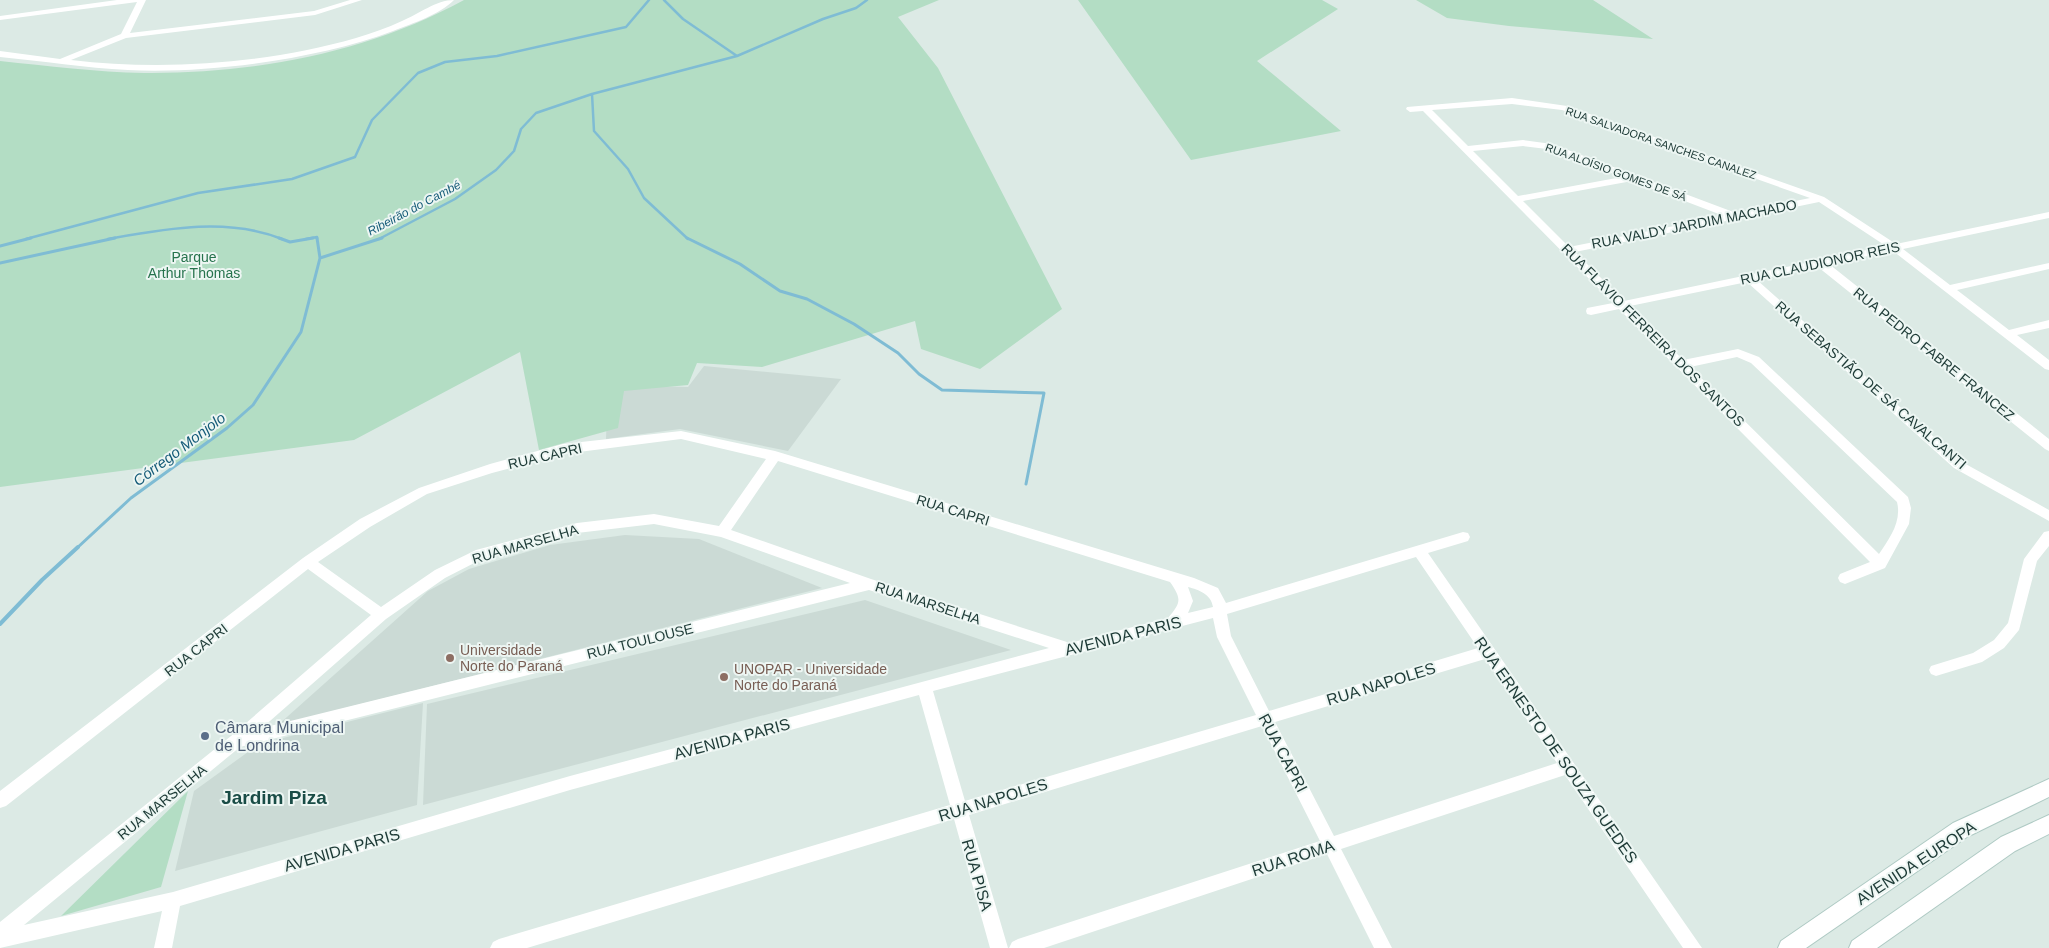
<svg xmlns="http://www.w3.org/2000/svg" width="2049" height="948" viewBox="0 0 2049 948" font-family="Helvetica,sans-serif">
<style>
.built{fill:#cbdad5}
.green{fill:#b3ddc4}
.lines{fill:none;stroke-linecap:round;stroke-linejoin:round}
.stream-far2{stroke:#7fbcd4;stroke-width:2.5}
.stream-far1{stroke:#7fbcd4;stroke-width:3}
.stream{stroke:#7fbcd4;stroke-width:4}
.secondary-casing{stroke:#afcac4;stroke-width:2}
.minor{fill:#fff;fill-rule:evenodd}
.secondary{fill:#fff;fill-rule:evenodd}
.education-dot{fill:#8d6e63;stroke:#edf6f3;stroke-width:2}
.service-dot{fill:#5c6f8a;stroke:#edf6f3;stroke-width:2}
.labels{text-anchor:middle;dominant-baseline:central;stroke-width:4;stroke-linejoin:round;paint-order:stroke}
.far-street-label{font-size:11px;fill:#1d3a36;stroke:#edf6f3}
.far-water-label{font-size:12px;font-style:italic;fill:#155b78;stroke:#edf6f3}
.street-label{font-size:14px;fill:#1d3a36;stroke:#edf6f3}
.park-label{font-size:14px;fill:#26734d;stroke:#edf6f3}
.education-label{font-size:14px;fill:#785e54;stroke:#edf6f3;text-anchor:start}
.water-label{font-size:15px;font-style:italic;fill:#155b78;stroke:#edf6f3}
.near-street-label{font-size:16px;fill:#1d3a36;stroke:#edf6f3}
.near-service-label{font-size:16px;fill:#4e5e75;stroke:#edf6f3;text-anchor:start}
.near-quarter-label{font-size:19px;font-weight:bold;fill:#194c46;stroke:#edf6f3}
</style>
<rect width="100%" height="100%" fill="#dceae5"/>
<path class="built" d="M704,366L841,379L788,451L680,429L606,439L608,385L688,387Z
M625,535L699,539L822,588L278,725L428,591L469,569L550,545Z
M865,600L1011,650L423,805L427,704Z
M423,703L417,805L175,871L194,791L259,744Z"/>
<path class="green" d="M464,0H939L898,17L938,68L1062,309L980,369L921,349L915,321L762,367L697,363L688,385L624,391L618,428L539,450L520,352L354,440L0,487V61C48,66 96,72 144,73C254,74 367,53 464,0Z
M1078,0H1322L1338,9L1257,61L1341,131L1191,160Z
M1416,0H1593L1653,39L1509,26L1447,18Z
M188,791L161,887L61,916Z"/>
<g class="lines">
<path class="stream-far2" d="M664,0L683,19L737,56
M592,94L594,131L628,169L644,198L688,239
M26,239L198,193L292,179L355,157L372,120L418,73L445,62L497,56L626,27L649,0
M108,239C165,229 227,217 282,239
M306,239L317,237V239
M379,239L455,199L496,170L514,151L521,129L536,113L592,94L737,56L823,19L856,8L867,0"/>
<path class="stream-far1" d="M279,238L290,242L313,238
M317,238L320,258L382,238
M687,238L740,264L780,291L807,299L854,324L898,353L919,374L942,390L1044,393L1026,484
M0,246L31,238
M0,263L115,238
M77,548L131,498L227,428L253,405L301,332L320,258"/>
<path class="stream" d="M0,624L42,580L78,547"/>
<defs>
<path id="secondary" d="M2049,779V797L1967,837L1806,948H1778L1781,941L1953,823Z
M2049,815V834L2015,851L1877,948H1849L1852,941L2001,837Z"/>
</defs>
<use href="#secondary" class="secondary-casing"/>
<path class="minor" d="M117,0H146L130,33L314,11L350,0H362L315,15L126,38L71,60C163,71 266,64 356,38C372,33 387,28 402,21C419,14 436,0 454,0C439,15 413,23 393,31C319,59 208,74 128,70C85,68 43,61 0,57V51L60,59L121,34L137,2L0,20V16Z
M1512,98L1567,106L1824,197L1896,244L2049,212V218L1903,249L1950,285L2049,263V269L1957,290L2009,330L2049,320V328L2017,335L2049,360V370L2045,369L1893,251L1829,264L2049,439V451L2045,449L1818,267L1757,280L1962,462L2049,510V521L1954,468L1747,282L1630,306L1683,360L1738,349L1759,357L1908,497L1911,508L1909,524L1885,568L1845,584L1840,582L1838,578L1840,574L1870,562L1619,309L1591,315L1587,314L1586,311L1587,308L1613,303L1423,111L1410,112L1406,109L1407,107ZM1512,104L1562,110L1810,198L1736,213L1552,144L1523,140L1468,146L1432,110ZM1523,146L1547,149L1622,177L1518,196L1473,151ZM1632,181L1724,216L1569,247L1523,201ZM1819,202L1886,246L1624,301L1575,252ZM1737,357L1751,363L1897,502C1902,522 1889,539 1879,554L1690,367Z
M681,431L775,451L1194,578L1218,588L1226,603L1463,532L1468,533L1470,537L1468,541L1428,553L1702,948H1683L1565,775L1341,849L1392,948H1374L1327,854L1044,948H1009L1012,942L1018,939L1320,841L1262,726L969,815L1008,948H990L954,819L527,948H490L493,942L499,939L950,805L919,695L570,790L180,906L172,948H154L162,911L0,948V922L231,736L371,615L308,569L6,806L0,808V791L303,558L360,519L419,488L490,464L563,444ZM681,439L766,459L719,526L654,514L577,523L476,550L435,570L381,607L318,562L370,527L427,494L492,473L563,454ZM778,461L1170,582C1182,599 1181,603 1168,618L1070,643L871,579L731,530ZM654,524L721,537L850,583L262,728L386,619L445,578L484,558L577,533ZM1416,557L1478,648L1269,711L1231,636L1227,614ZM1188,587C1199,590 1211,594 1213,607L1188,613L1193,601ZM869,590L1049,648L570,776L173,892L24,925L240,747ZM1213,618L1217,637L1256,715L965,801L933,691ZM1485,659L1557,763L1334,836L1275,722Z
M2049,531V546L2037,561L2019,630L2004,648L1982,662L1936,676L1931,674L1929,670L1931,666L1973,653L1994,640L2008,623L2024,559L2044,532Z"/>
<use href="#secondary" class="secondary"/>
</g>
<g class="education-dot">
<circle cx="450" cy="658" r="5"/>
<circle cx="724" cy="677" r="5"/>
</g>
<circle class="service-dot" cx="205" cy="736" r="5"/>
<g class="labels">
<g class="far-street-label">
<text transform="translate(1661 143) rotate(19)">RUA SALVADORA SANCHES CANALEZ</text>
<text transform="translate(1616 172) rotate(20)">RUA ALOÍSIO GOMES DE SÁ</text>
</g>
<g class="far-water-label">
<text transform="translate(414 208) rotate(-28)">Ribeirão do Cambé</text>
</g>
<g class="street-label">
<text transform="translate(1694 224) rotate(-11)">RUA VALDY JARDIM MACHADO</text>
<text transform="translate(1820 263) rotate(-12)">RUA CLAUDIONOR REIS</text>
<text transform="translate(1653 335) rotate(45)">RUA FLÁVIO FERREIRA DOS SANTOS</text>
<text transform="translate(1934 354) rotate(39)">RUA PEDRO FABRE FRANCEZ</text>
<text transform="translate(1871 385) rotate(41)">RUA SEBASTIÃO DE SÁ CAVALCANTI</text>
<text transform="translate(545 456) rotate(-13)">RUA CAPRI</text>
<text transform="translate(953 510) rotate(17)">RUA CAPRI</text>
<text transform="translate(525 544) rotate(-16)">RUA MARSELHA</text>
<text transform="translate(928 603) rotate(18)">RUA MARSELHA</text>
<text transform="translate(640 641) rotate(-14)">RUA TOULOUSE</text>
<text transform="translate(196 650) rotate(-38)">RUA CAPRI</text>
<text transform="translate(162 802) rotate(-39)">RUA MARSELHA</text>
</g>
<g class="park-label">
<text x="194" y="257">Parque<tspan x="194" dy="16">Arthur Thomas</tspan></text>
</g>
<g class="education-label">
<text x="460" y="650">Universidade<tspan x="460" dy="16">Norte do Paraná</tspan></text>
<text x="734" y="669">UNOPAR - Universidade<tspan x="734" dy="16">Norte do Paraná</tspan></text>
</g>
<g class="water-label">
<text transform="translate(179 449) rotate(-37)">Córrego Monjolo</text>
</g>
<g class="near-street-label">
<text transform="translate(1123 636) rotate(-14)">AVENIDA PARIS</text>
<text transform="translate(1381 684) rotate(-17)">RUA NAPOLES</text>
<text transform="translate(732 739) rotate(-15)">AVENIDA PARIS</text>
<text transform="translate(1556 750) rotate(55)">RUA ERNESTO DE SOUZA GUEDES</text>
<text transform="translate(1283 753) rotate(62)">RUA CAPRI</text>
<text transform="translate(993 800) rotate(-17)">RUA NAPOLES</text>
<text transform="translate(342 850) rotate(-16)">AVENIDA PARIS</text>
<text transform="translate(1293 858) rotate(-18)">RUA ROMA</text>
<text transform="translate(1916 863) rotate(-33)">AVENIDA EUROPA</text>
<text transform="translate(977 875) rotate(74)">RUA PISA</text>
</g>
<g class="near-service-label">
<text x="215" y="727">Câmara Municipal<tspan x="215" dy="18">de Londrina</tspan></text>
</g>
<g class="near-quarter-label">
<text x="274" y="797">Jardim Piza</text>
</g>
</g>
</svg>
